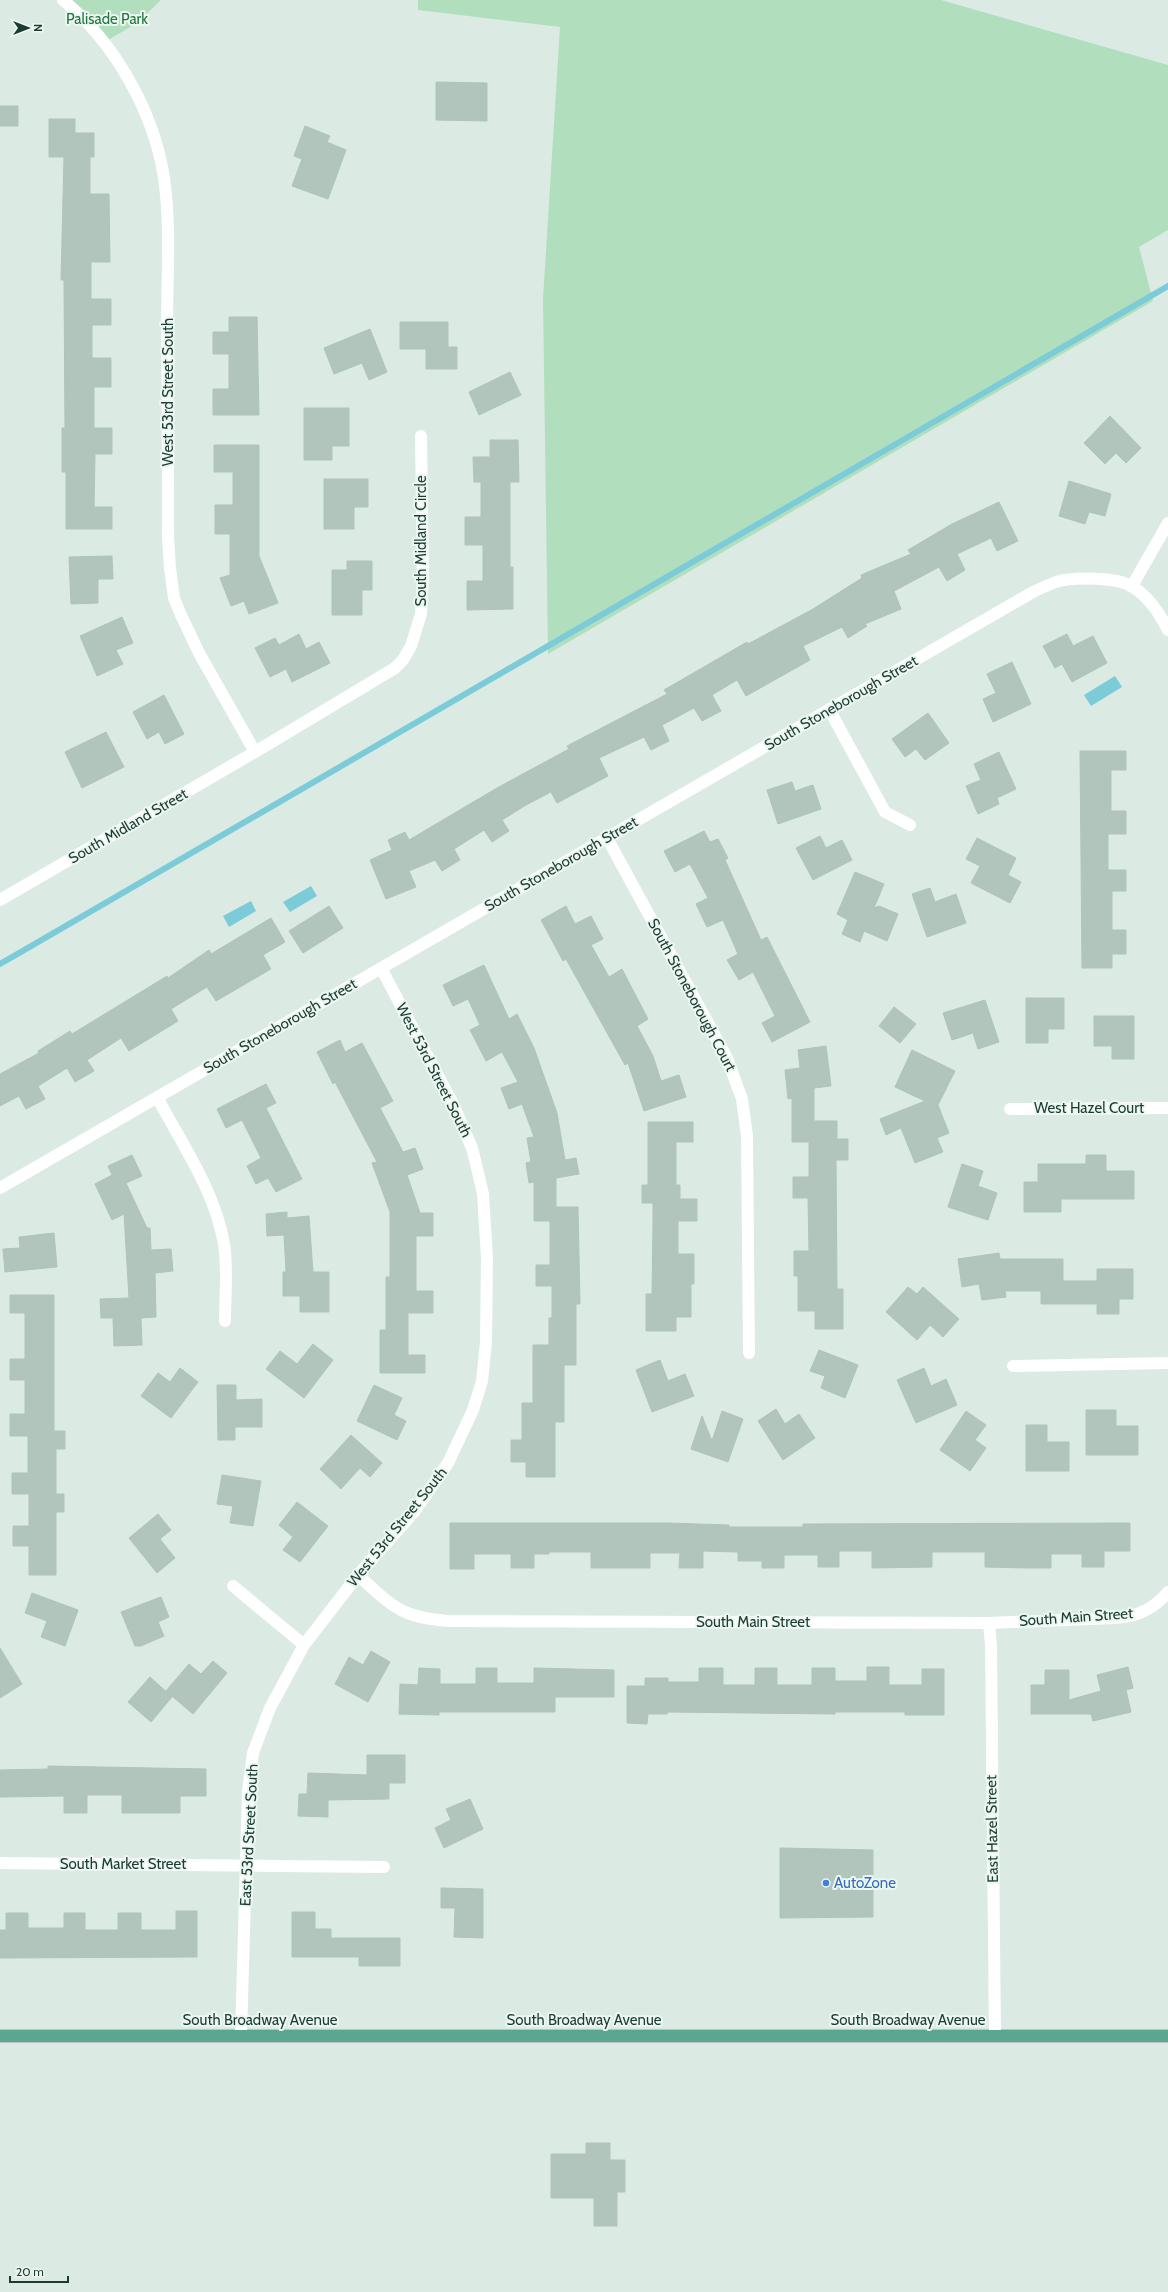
<svg xmlns="http://www.w3.org/2000/svg" width="1168" height="2292" viewBox="0 0 1168 2292" font-family="Cabin,sans-serif">
<style>
.green{fill:#b1dfbd}
.water{fill:#7ccbd8}
.lines{fill:none;stroke-linecap:round;stroke-linejoin:round}
.stream{stroke:#7ccbd8;stroke-width:6}
.building{fill:#b1c5bc;stroke:#aec4bb}
.primary-casing{stroke:#bbc4c2;stroke-width:14}
.minor{stroke:#fff;stroke-width:12}
.primary{stroke:#5aa691;stroke-width:12}
.shop-dot{fill:#3f7fe0;stroke:#ecf7f1;stroke-width:1.5}
.labels{text-anchor:middle;dominant-baseline:central;stroke-width:4;stroke-linejoin:round;paint-order:stroke}
.park-label{font-size:15px;fill:#227641;stroke:#ecf7f1}
.street-label{font-size:15px;fill:#1c3b32;stroke:#ecf7f1}
.shop-label{font-size:15px;fill:#366cbe;stroke:#ecf7f1;text-anchor:start}
</style>
<rect width="100%" height="100%" fill="#dceae4"/>
<path class="green" d="M60,0H161L137,23L103,43Z
M418,0H941L1168,65V230L1139,247L1153,301L548,654L543,299L560,27L418,10Z"/>
<path class="water" d="M1115,676L1122,687L1091,706L1084,695Z
M311,886L317,896L290,912L283,902Z
M251,901L256,911L229,927L223,916Z"/>
<g class="lines">
<path class="stream" d="M0,964C391,741 778,511 1168,286"/>
</g>
<path class="building" d="M436,82L487,83V121L436,120Z
M0,106H18V126H0Z
M49,119H75V133H94V157H90V194H109L110,262H91V299H111V325H92V358H111V387H94V428H112V454H95L94,507H112V529H66V472H62V428H65L64,280H61L64,157H49Z
M305,126L330,136L327,142L346,150L328,199L292,186L302,159L294,156Z
M229,317H257L259,415H213V389H229V354H213V332H229Z
M400,322H448V347H457V369H426V349H400Z
M370,329L387,372L369,380L362,363L334,374L324,348Z
M510,372L521,395L479,415L469,392Z
M304,408H349V446H332V460H304Z
M1110,416L1141,448L1126,463L1116,453L1105,464L1084,443Z
M490,440H518L519,482H510V567H513V609L467,610V581H483V545H465V517H481V482H474L473,457H490Z
M214,445H259V556L278,603L249,614L244,601L231,606L220,578L230,575V534H215V505H233V472H214Z
M324,479H368V507H354V529H324Z
M1069,481L1111,494L1105,516L1089,512L1085,524L1059,516Z
M999,502L1018,541L997,551L991,538L957,554L965,570L947,581L939,567L894,591L901,609L865,624L867,626L848,638L842,627L803,646L810,660L746,696L737,680L712,695L721,711L702,721L694,708L662,725L669,741L651,750L644,737L599,758L608,776L557,803L551,792L526,805L502,820L509,831L492,842L484,830L454,849L460,860L442,871L435,860L409,871L416,887L386,899L370,860L392,850L388,840L405,832L409,840L497,788L569,749L567,746L667,694L664,690L747,642L748,644L813,609L862,578L861,575L911,554L908,550L952,524Z
M112,556L113,579H98V603L71,604L69,557Z
M347,561H372V590H362V615H332V570H347Z
M122,617L133,643L116,650L123,664L97,676L80,636Z
M299,634L306,649L319,642L330,663L292,682L286,669L270,677L255,648L275,638L279,645Z
M1067,634L1073,646L1093,636L1107,663L1072,682L1062,664L1055,668L1043,646Z
M1012,662L1031,704L993,722L983,699L996,693L987,674Z
M164,695L184,734L165,744L159,732L147,739L133,712Z
M928,713L949,743L925,760L916,749L905,757L892,739Z
M106,732L124,767L82,788L65,752Z
M1080,751H1126V770H1111V811H1126V834H1108V870H1126V891H1112V930H1126V954H1112V968H1082Z
M999,752L1016,789L997,798L999,804L978,814L966,786L981,780L974,764Z
M792,782L795,791L813,785L821,809L778,824L767,790Z
M704,831L710,842L718,839L728,858L725,860L761,940L767,937L810,1022L772,1042L762,1023L775,1016L753,972L739,980L727,960L738,954L723,920L707,927L696,904L708,898L690,864L675,872L664,851Z
M820,836L826,848L842,840L852,860L813,880L796,848Z
M977,838L1016,858L1008,875L1021,882L1010,903L971,883L980,866L966,859Z
M855,872L884,884L874,908L879,906L898,914L887,941L864,931L860,942L842,934L848,920L837,914Z
M930,888L935,902L956,894L966,923L927,937L912,894Z
M329,906L343,928L303,953L289,931Z
M566,906L575,924L591,916L603,939L591,945L609,977L622,969L648,1019L637,1026L653,1056L661,1081L679,1075L686,1097L644,1111L628,1063L625,1065L566,959L563,961L541,920Z
M271,918L285,942L263,955L271,969L216,1001L207,987L171,1009L178,1021L129,1051L121,1038L87,1060L94,1071L75,1082L67,1068L38,1086L45,1099L26,1109L19,1096L0,1106V1074L39,1053L38,1051L70,1031L72,1034L167,976L168,978L209,950L211,954Z
M484,965L509,1019L517,1014L534,1048L557,1113L565,1160L576,1158L579,1174L556,1178V1207H578L580,1304H576V1365H564V1422H555V1477H526V1462H511V1440H522V1403H533V1345H549V1318H552V1286H536V1265H550V1221H534V1182L529,1183L526,1163L531,1162L527,1138L534,1137L522,1104L509,1109L501,1088L518,1082L502,1052L486,1061L470,1030L480,1025L468,999L453,1006L443,985Z
M1026,998H1064V1029H1048V1043H1026Z
M985,1000L999,1042L978,1049L973,1033L952,1040L943,1013Z
M894,1007L916,1024L900,1043L879,1026Z
M1094,1016H1134V1059H1112V1046H1094Z
M340,1040L345,1052L362,1043L393,1101L380,1108L403,1152L415,1148L423,1169L407,1175L420,1213H433V1236H416V1291H433V1313H408V1355H425V1373H380V1330H386V1277H390V1212L372,1163L377,1162L335,1082L333,1084L317,1052Z
M826,1046L831,1086L814,1088V1121H837V1139H848V1160H836L837,1289H843V1329H815V1311H798V1276H794V1251H809L808,1198H793V1177H809V1142H792V1098L788,1099L785,1070L800,1068L798,1050Z
M912,1050L955,1071L938,1105L949,1133L937,1138L943,1152L915,1163L901,1128L886,1135L880,1119L925,1101L895,1087Z
M266,1084L276,1103L266,1108L302,1179L276,1192L268,1178L256,1184L247,1166L261,1158L242,1120L226,1128L217,1109Z
M648,1122H693V1142H676V1185H680V1199H697V1221H678V1254H694V1284H691V1317H676V1331H646V1294H652L653,1224V1203H642V1185H648Z
M132,1155L142,1176L126,1183L147,1228H150L151,1250L171,1249L173,1271L155,1273L156,1317L141,1318L142,1345L114,1346L113,1318H101L100,1299L129,1298L124,1214L112,1220L95,1184L112,1175L108,1166Z
M1086,1155H1106V1171H1134V1199H1061V1212H1024V1182H1038V1164H1086Z
M962,1164L983,1171L978,1186L997,1193L988,1220L948,1207Z
M287,1212V1218L309,1216L313,1272H329V1312H300V1296H283V1272H286L284,1235L267,1236L266,1214Z
M54,1233L57,1267L5,1272L3,1249L20,1248L19,1237Z
M999,1253L1000,1259H1063V1281H1097V1269H1133V1299H1119V1314H1097V1304H1041V1291H1005L1006,1297L982,1300L979,1284L962,1287L958,1259Z
M908,1287L917,1294L923,1287L959,1319L943,1337L930,1325L917,1340L886,1312Z
M10,1295H54V1431H65V1449H56V1494H64V1512H56V1575H29V1546H13V1526H29V1494H12V1473H28V1436H10V1414H25V1380H10V1359H25V1313H10Z
M313,1344L333,1360L304,1398L266,1369L280,1351L297,1364Z
M819,1350L858,1365L845,1398L821,1388L825,1376L810,1371Z
M660,1360L668,1381L685,1374L694,1396L652,1412L636,1370Z
M180,1368L198,1382L171,1418L141,1396L158,1373L170,1382Z
M924,1368L931,1386L946,1379L957,1405L916,1423L897,1380Z
M217,1385H236V1400L262,1399V1427H235V1440H218Z
M374,1385L402,1398L394,1415L406,1421L397,1440L357,1421Z
M776,1409L785,1424L799,1414L815,1438L783,1460L758,1421Z
M1086,1410H1116V1426H1138V1455H1086Z
M722,1411L743,1419L728,1462L691,1449L702,1416L712,1441Z
M966,1411L986,1425L975,1440L986,1448L970,1471L940,1450Z
M1026,1425H1047V1442H1069V1471H1026Z
M351,1435L382,1463L370,1477L360,1468L341,1489L320,1469Z
M222,1475L261,1481L253,1526L230,1523L233,1506L217,1504Z
M297,1502L328,1526L300,1562L283,1550L293,1537L279,1525Z
M158,1514L171,1530L160,1539L175,1558L157,1573L129,1538Z
M450,1523H667L729,1525V1527H803V1524L1130,1523V1551H1104V1567H1082V1554H1051V1568H1027L985,1567V1552H932V1567L872,1568V1551H839V1567H818V1555H784V1568H762V1561H738V1552L703,1551V1568H679L680,1553H650V1568H591V1552H549V1554H534V1568H511V1554H474V1569H450Z
M32,1593L78,1610L65,1646L41,1637L47,1621L25,1613Z
M161,1597L169,1617L158,1622L164,1636L141,1646H135L121,1612Z
M0,1648L22,1684L0,1698Z
M371,1651L390,1662L368,1702L335,1684L349,1657L363,1665Z
M213,1661L227,1673L193,1714L166,1691L189,1664L201,1674Z
M867,1667H889V1685H922V1669H944V1715H905V1712H835V1714L668,1712L667,1714H648L647,1724L627,1723V1686H645V1678H668V1682H699V1668H723V1685H755V1668H777V1685H812V1668H835V1681H867Z
M1128,1667L1133,1688L1126,1690L1131,1712L1093,1721L1091,1714H1031V1685H1045V1670H1069V1700L1101,1691L1097,1675Z
M419,1668L440,1669V1684H476V1668H497V1683H534V1668L614,1670V1697H555V1712H439V1715L399,1714L400,1684L418,1685Z
M150,1677L172,1697L151,1722L128,1702Z
M367,1755H405V1783H389V1799L328,1800V1817L298,1816L299,1794H307L308,1773L367,1775Z
M48,1766L206,1769V1796H180V1813H122V1795H87V1813H64V1796L0,1797V1770L48,1769Z
M470,1799L483,1829L444,1848L435,1828L451,1820L446,1809Z
M780,1848L873,1850V1917L780,1918Z
M441,1888L483,1889V1938L454,1937L455,1908H441Z
M176,1911H197V1957L0,1958V1930H6V1913H28V1928H64V1913H85V1930H118V1913H141V1930H176Z
M292,1912H315V1929H331V1938H400V1966H359V1957H292Z
M586,2143H610V2160H625V2192H617V2226H594V2198H551V2154H586Z"/>
<g class="lines">
<defs>
<path id="primary" d="M0,2036H1168"/>
</defs>
<use href="#primary" class="primary-casing"/>
<path class="minor" d="M63,0C115,43 154,112 164,178C171,226 167,277 167,326C168,396 168,467 168,537L170,568L174,598L181,615L199,653L255,752
M1132,586L1168,523
M829,709L885,812L910,825
M607,838L727,1058L742,1099L747,1136L749,1353
M0,900L255,752L395,668L403,660L411,646L421,614L423,578L421,436
M157,1097C182,1144 215,1191 224,1244C228,1269 225,1296 225,1321
M1010,1109L1168,1108
M0,1188L1033,592C1041,588 1048,585 1056,582C1073,577 1116,577 1131,586C1147,595 1160,614 1168,630
M1013,1366L1168,1363
M358,1575C392,1606 400,1617 448,1621L989,1623L1115,1618C1137,1617 1154,1609 1168,1592
M233,1586L304,1645
M989,1623L991,1645L995,2036
M0,1863L384,1867
M241,2036L248,1792L253,1753L270,1708L304,1645L358,1575L414,1512L448,1463L473,1410L482,1381L486,1342L487,1258L483,1194L477,1168L472,1148L452,1102L381,968"/>
<use href="#primary" class="primary"/>
</g>
<circle class="shop-dot" cx="826" cy="1883" r="4"/>
<g class="labels">
<g class="park-label">
<text x="107" y="19">Palisade Park</text>
</g>
<g class="street-label">
<text transform="translate(168 392) rotate(-90)">West 53rd Street South</text>
<text transform="translate(421 541) rotate(-90)">South Midland Circle</text>
<text transform="translate(841 703) rotate(-30)">South Stoneborough Street</text>
<text transform="translate(128 826) rotate(-30)">South Midland Street</text>
<text transform="translate(561 864) rotate(-30)">South Stoneborough Street</text>
<text transform="translate(692 995) rotate(62)">South Stoneborough Court</text>
<text transform="translate(280 1026) rotate(-30)">South Stoneborough Street</text>
<text transform="translate(434 1070) rotate(63)">West 53rd Street South</text>
<text x="1089" y="1108">West Hazel Court</text>
<text transform="translate(397 1527) rotate(-51)">West 53rd Street South</text>
<text transform="translate(1076 1617) rotate(-4)">South Main Street</text>
<text x="753" y="1622">South Main Street</text>
<text transform="translate(992 1829) rotate(-91)">East Hazel Street</text>
<text transform="translate(249 1835) rotate(-87)">East 53rd Street South</text>
<text x="123" y="1864">South Market Street</text>
<text x="260" y="2020">South Broadway Avenue</text>
<text x="584" y="2020">South Broadway Avenue</text>
<text x="908" y="2020">South Broadway Avenue</text>
</g>
<g class="shop-label">
<text x="834" y="1883">AutoZone</text>
</g>
</g>
<g transform="translate(28 28) rotate(90)" stroke="#ecf7f1" stroke-width="3" paint-order="stroke">
<path d="M0-3L7 15L0 10L-7 15Z" fill="#1c3b32"/>
<text y="-6" font-size="11" font-weight="bold" text-anchor="middle" fill="#1c3b32">N</text>
</g>
<path d="M10 2276v6h58v-6" fill="none" stroke="#1c3b32" stroke-width="2"/>
<text x="16" y="2276" font-size="12" fill="#1c3b32" stroke="#ecf7f1" stroke-width="3" paint-order="stroke">20 m</text>
</svg>
